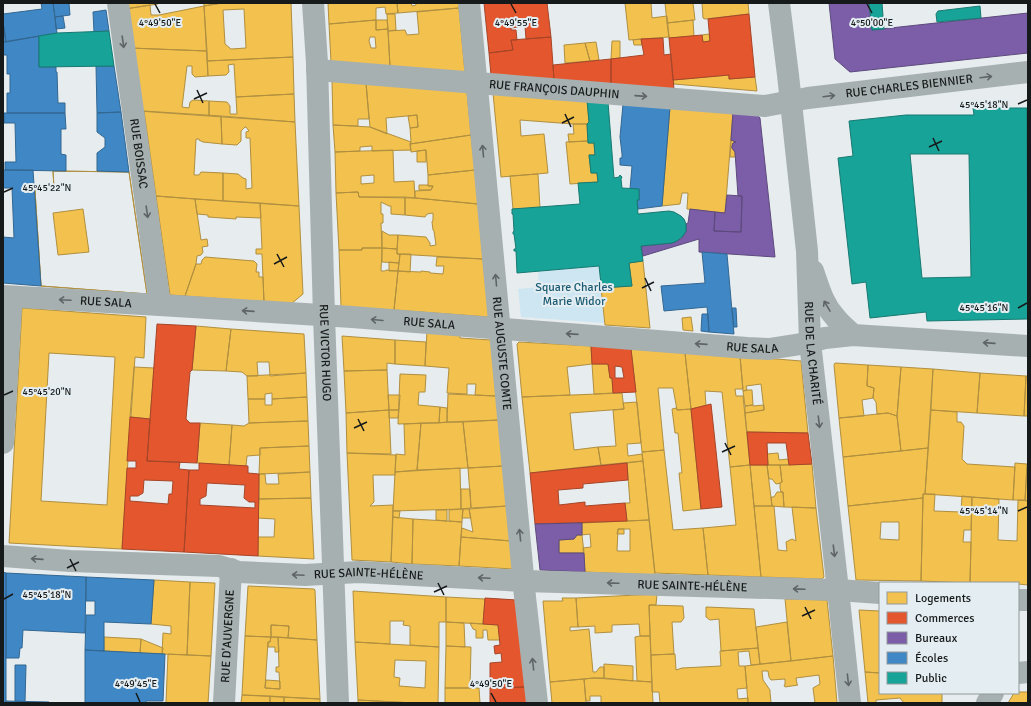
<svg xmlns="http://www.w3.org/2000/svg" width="1031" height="706" viewBox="0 0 1031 706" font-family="Signika,sans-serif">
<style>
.green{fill:#cee6f1}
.homes{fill:#f2c14e;stroke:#b08f3f;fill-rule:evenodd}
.shops{fill:#e4572e;stroke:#a64528;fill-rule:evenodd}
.offices{fill:#7b5ea7;stroke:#5d4a7d}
.schools{fill:#3f88c5;stroke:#336792}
.public{fill:#17a398;stroke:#177a72;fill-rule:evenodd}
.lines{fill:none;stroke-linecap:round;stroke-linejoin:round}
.street{stroke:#a7b0b0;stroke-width:22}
.oneway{stroke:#5f6566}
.ticks{fill:none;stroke:#171a1b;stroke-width:1.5}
.labels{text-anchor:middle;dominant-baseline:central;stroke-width:4;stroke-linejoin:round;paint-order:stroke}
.street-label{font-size:12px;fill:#171a1b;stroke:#e4edf1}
.park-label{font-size:12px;fill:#1a5b72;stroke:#e4edf1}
.ticks-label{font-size:10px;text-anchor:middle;fill:#171a1b;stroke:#e4edf1;stroke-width:4;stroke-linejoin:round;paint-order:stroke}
</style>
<rect width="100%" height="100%" fill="#e7ecee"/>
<path class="green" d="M599,266L601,284L600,288H601L604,323L521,317L518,289L539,287L538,271Z"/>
<path class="homes" d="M124,3H158V4L125,9Z
M204,3H222L204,6Z
M222,3H291L293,57L207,61L204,6ZM244,9L246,48L231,49L225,44L223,10Z
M328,3H397L398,13L386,14L385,7L376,8V20L329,24Z
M397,3H411L412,6L416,5V3H459V8L398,13Z
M625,3H651L652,18L667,16L669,37L629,40Z
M665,3H693L695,20L667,23Z
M702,3H748L749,14L705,19L703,18Z
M150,5L151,15H159L204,6L207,51L130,48L125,9Z
M459,8L465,73L390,67L388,31L405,30L407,35L419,34L417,12Z
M387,14H395L396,30L388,31Z
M376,20V30L388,29L390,67L331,62L329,24ZM370,37H375L376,48H371L369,41Z
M376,20H387L388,29L376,30Z
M693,20L694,36L669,38L667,23Z
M709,34L710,41L703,42L702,35Z
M641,39L642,45H634L633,40Z
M612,41H620V58L611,59Z
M596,42L599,60L590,61L585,43Z
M585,43L590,61L565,63L564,45Z
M130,48L207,51L208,76L195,77L192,74V66H187L182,107L189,108L190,102L193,100L209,101V116L139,111Z
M293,57L294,94L236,97L234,64L228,65L229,72L226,75L208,76L207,61Z
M729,75V79L755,77L757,91L674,84L673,80Z
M332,80L366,83L369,119H358V126L333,125Z
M366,83L467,91L471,135L410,144L411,142L410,128L418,127L417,115L386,118L387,134L370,127Z
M493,93L587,100L589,122L587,124H573L520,120L521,136L544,134L548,173L501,177Z
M294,94L295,122L209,116V101L227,102L230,106V114H237L236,97Z
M670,107L733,112L725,213L687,209L688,193H682L680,204L662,206Z
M144,111L221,116L222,144L203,142L199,140V139H196L194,175H199L201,172L223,173V201L156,196Z
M417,115L418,127L410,128L408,116Z
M221,116L295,122L299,206L223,201V173L238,174L243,178L246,179V189L252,188L250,138H246V132L249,131L246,127H245L241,131V141L237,145L222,144Z
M573,124H587L588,141L569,142L568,134H574Z
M333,125L370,127L411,142L410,144L411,150L372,151V146L360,147V151L335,152Z
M471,135L475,170L428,175L426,150L411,152L410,144Z
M731,140L736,142L733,143L732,146V148L735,152V157H730Z
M588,141V143H594L595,155H589L591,173H597L598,182L570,184L566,142Z
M393,150L394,182L414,181L415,198L359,197L358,192L336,193L335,152ZM374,175V183L361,184V176Z
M426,150V162H417V151Z
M475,170L478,204L415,198V191L431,190L433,186H428V175Z
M53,171L129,172L147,294L41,286L35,190L54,188ZM83,209L89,252L58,255L53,213Z
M53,171L129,172L147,294L41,286L35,190L54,188Z
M538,174L540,208L513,209L510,176Z
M419,185H428V186H433L431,190H419Z
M358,192L359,197H405V215L391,214V206H389L381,202V214H383V223H381L382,248H362V250H339L336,193Z
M156,196L195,199L201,240L207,239L208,246L202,247L203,252L201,255L197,256L196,264L185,296L170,295Z
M405,197L478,204L483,259L397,254L398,235L426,237L430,243V246L436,245L434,231L433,230L432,222L433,220V213L427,214L425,217L405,215Z
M195,199L260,203L261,218L236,217V219L208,217V215L197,214Z
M260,203L299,206L303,294L291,304L264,302L262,254H256V249H262Z
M382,231L389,235H398L397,249L382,248Z
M362,248H382L381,271H385L386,270L398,271L394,310L341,307L339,250H362Z
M382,248L397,249V254H400L399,263L382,262Z
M400,254H411L410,272L398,271Z
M205,257L254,261L257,264L256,272H259V277H263L264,302L185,296L196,264H201L202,260Z
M437,257L483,259L489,317L394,310L398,271L421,272V271L430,272V273L443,274L444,266H436Z
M643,261L650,328L605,325L601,288L632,286L629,263Z
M389,262L399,263L398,271H389Z
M22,308L146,317L144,358L135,357L122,549L9,543ZM49,353L115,357L107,505L41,501Z
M691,317L693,331L683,330L682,318Z
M196,326L231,329L226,371L192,370Z
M231,329L304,334L306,373L270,376L269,362H257L258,376H247L242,372L226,371Z
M427,331L460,333V338L491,340L496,396L475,395L476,384H467V394L447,393L449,368L425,366Z
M342,336L395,340V364L387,363V370L344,371Z
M395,340L426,342L425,366L395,364Z
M519,342L591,346L592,364L567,367L570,395L522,397L517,344Z
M631,349L685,353L691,409L677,410L673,388H658L664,450L642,452Z
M685,353L740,356L743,389H735L736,396H743L750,465L730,467L722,392L705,391L706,406L691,409Z
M740,356L801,361L808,433L747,432L745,413L764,410L761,384L746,386L747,390L743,391Z
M835,363L868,365L867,386L874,388L873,398L862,400L864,416L839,418L834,365Z
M592,364H608L610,378H612L613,393L594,394Z
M868,365L901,367L897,416L888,413L877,414L876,402L873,398L874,388L867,386Z
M134,367L154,368L150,419L130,417Z
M901,367L933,369L928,448L901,451L897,416Z
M933,369L980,373L977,413L931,410Z
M387,370L389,410L346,413L344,371Z
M306,373L307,397L272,399V393L265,394V399H248L247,376Z
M980,373L1026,376L1024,416L977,413Z
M400,374L426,375L425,392H419L418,405L440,407L439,423L398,424Z
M1026,376H1028V416H1024Z
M747,390H752L753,405L745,406L743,391Z
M622,393L624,409L570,413L574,450L598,447L601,465L530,473L522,397Z
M448,394L496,396L499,420L447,422Z
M388,395H400L399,410H389Z
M307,397L308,421L249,423L248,399H265V405H272V399Z
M637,402L641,443L627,444L628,456L642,454L643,461L601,465L598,447L616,446L613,410L624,409L623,403Z
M753,405V406L764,405V410L745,413V406Z
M440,407L447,408V422L439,423Z
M676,408L677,410L691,409L701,509L683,511L679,473H682L678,433H675L672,409Z
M389,410L391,454L347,453L346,413Z
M389,410H399L398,418H389Z
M931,410L957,412V422H961L964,426L962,459L967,464L1015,467L1013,500L925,494Z
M888,413L897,416L901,451L843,457L839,418Z
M499,420L503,466L468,468L463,422Z
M308,421L309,446L260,448V455L247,456L246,466L229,465L232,425L244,426L249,423Z
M463,422L468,468L417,470L421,423Z
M200,423L232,425L229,465L197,463Z
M421,423L417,470L395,472L396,454L405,455L404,424Z
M309,446L310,472L259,474L260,448Z
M928,448L925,494H923V498L848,506L843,457Z
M664,450L673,530L703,528L708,575L655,573L642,452Z
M347,453L396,455L395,475H373L374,502L370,506L393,505L391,562L352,560Z
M778,453L779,460L788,459L789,465H768L767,454Z
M643,461L649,520L627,521L625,503H630L627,463Z
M1015,463L1027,464L1025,500H1013Z
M812,464L816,508L784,507L783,492H781L780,488V483L782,482L780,465Z
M750,465L761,577L708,575L703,528L736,525L730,467Z
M750,465H767L772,506H754Z
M767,465H780L782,482L781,483L776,484L772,479H769Z
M503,466L507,506L471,508L468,468Z
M460,468L461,509L393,511L395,472Z
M1027,468H1028V501L1025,500Z
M310,472L311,498L259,499V474H265L266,484H279L278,474Z
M461,489H470L471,508L461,509Z
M777,492H783L784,507L772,506L771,497H774Z
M923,494H935L934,511L961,512L962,496L972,497L971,530H964L963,542H971L970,583L921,581Z
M972,497L999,499L998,540L1017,541L1018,500L1028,501V585L1018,584V583H970Z
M311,498L314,559L258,556V537H274L275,519L258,518L259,499Z
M923,498L921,581L856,580L848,506ZM881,522H899V540L880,539Z
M507,506L511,541L461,537L462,528L473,532L469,509Z
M754,506H774L778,550L787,551L786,542L792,539L796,541L792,507L816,508L824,577L822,579L761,577Z
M463,509H469L471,518H462Z
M463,509L462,522L449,521V510Z
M436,510H447V521L436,520Z
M393,511H400L399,518L393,517Z
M393,517L413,519L412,564L391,562Z
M413,519L462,522L459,566L412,564Z
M649,520L655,575L585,572L583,548L591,547L590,534L582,535V523ZM618,529H630V551H617Z
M618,529H624V534H617Z
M577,535H582L584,553H559V540L574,539Z
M461,537L511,541L513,569L459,566Z
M154,580L190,582L187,655L162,654L163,633L171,634V626L151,624Z
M190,582L215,583L211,656L187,655Z
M248,586L314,589L315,590L317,640L288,638L289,626L271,625V637L245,636Z
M353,591L446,597V622H439V647L410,645V626L403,625L404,621H390V644L355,642Z
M657,594L656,605H649L650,636H640L639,624L612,625V632L595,633V626L578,627L576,598Z
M446,597L485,599L483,624L446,622Z
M562,598H576L578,627H570V631L589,629L593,672H596L600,667H604V678H594L550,682L543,601H563Z
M785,599L827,600L833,656L791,661Z
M649,605L683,606L684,618L681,622H672L674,654L651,655Z
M706,607L754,609L758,648L721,651L719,619L710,620L706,617Z
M859,610L880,611V673L865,672Z
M446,622L464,623L465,647L446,646Z
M787,622L791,661L760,664L756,627Z
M470,623L498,625L500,640H488L487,630H483V638H476V630L473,629Z
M271,625L289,626L288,638L271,637Z
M245,636L271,637L270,642H268L265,688L280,689L279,672H276V667H279L278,637L317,640L320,699L242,695Z
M640,636H650L652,682L637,681L635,637Z
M104,637L141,639L140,653L104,651Z
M271,637H278L279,652H275V647H268V642H270Z
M141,639L163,648L162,654L140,653Z
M355,642L439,647L438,703H414L358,700ZM395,660L426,661L425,688L399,686L400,678L394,677Z
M446,646L471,647L470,688H445Z
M758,648L760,664L751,665L749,651L738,652L739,666H745L747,688L737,689L738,699L748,698V703H660L659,692H652L651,655L675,654L676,670L682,668L721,666L720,651Z
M168,654L211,656L208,703H166Z
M833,656L837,703H815L813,688L820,684L819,675L796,678L797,684L798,685L785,687L784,685H785V679L771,680L769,677L768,671H762L763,680L770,690V692L771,703H748L745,666Z
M604,664L633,666V681L604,678Z
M865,672L880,673V693H942V703H904L900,698L876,700V703H868Z
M594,678L652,682L653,703H601V696H590V701H586L584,679Z
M584,679L586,703H552L550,682Z
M266,680L280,681V689L265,688Z
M445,688H479L480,703H445Z
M1018,692H1028V703H1008L1014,693H1018Z
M242,695L270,696V703H241Z
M270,696L284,697V703H270Z
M284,697L320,699V703H284Z
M358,700L414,703H358Z"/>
<path class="shops" d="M484,3H547L551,37L526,39L525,26L511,28V30H516L517,40H511L513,50L489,53Z
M749,14L755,77L729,79V75L673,80L669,38L702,35L703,42L710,41L708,19Z
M551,37L554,80L491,75L489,53L513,50L511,40Z
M663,38L664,55L671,54L674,90L611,85V59L644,55L641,39Z
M611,59V85L554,80L553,65Z
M157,324L196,326L192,370L190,372L186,419L190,423H200L197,463L147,461Z
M591,346L631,349L636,392L613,393L612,378H610L608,364H592ZM615,366L622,367L624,378H615Z
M711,404L722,507L701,509L691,409Z
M130,417L150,419L147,461L180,462L179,469L189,470L184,552L122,549L127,468H136V461H127ZM144,480L173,481L172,494H169L168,504L130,501V496H138L143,493Z
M747,432L808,433L812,464L789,465L786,443H767L768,465H750Z
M199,463L248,466V473L259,474L258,556L184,552L189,470H199ZM207,483L245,485L244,498L249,502H255V508L200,505V499L206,496Z
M627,463L628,480L583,484V488L558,490L559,505L585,502V506L625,503L627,521L535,524L530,473Z
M485,598L517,600L525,687L490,688V663L502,662L501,653L495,654L494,646L500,645L498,625L483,624Z
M525,687L527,703H490V688Z"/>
<path class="offices" d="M829,3H869L872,30L1028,13V53L850,72L835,59Z
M733,112L756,114L760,118L775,257L699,252V239L643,256L641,246L672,243L677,241L682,238L686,231V224L688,223L690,209L715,212L714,231L741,232L742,196H738L735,152L732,148V146L733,143L736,142L731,140Z
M727,195L742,196L741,232L714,231L715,212L725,213Z
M582,523V535H577L574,539L559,540V553H584L585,572L540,570L535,524Z"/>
<path class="schools" d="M41,3H53L57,33L6,42L3,22V14L42,9Z
M53,3H69L70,15L55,17Z
M106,10L109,31L94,32L93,12Z
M63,16L65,28L56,29L55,17Z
M3,27H4L6,42H3Z
M39,36V67H56V72H57L58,103H65V113H7V93H10V74H7V55H3V42Z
M96,66H114L121,112L97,113Z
M623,104L670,107L662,206L638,209L637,200H639V189H630L632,166L620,165V158H622V154L620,137Z
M121,112L129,172L97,171V153L105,147V138L97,132V113Z
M4,113H65L66,129H61V154L66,155V171L5,170V162H16L15,123H4Z
M3,170H33L41,286L3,283V237L14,238L12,188H3Z
M702,252L727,254L734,334L709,332L707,307L664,311L661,286L705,283Z
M732,308H736L737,327H734Z
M702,314H708L709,332L701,331Z
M3,572L6,573V703H3Z
M6,573L86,577L85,633L23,630L22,648H20L19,658H6Z
M86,577L154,580L151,624L104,622V651L85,650L86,615H95V601H86Z
M85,650L165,654L163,701H146V703H85Z
M15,665H26L25,702L15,701Z
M6,701L49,702V703H6Z"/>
<path class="public" d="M869,3H882L884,29L872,30Z
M980,6L981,18L937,22L936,14L938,11Z
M109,31L114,66L39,67V36L57,33Z
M587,100L608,102L614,178L619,177L620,175L622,177L621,179L622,188L639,189V200H637L638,214L669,211L674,212L681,216L684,219L686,224V231L683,236L677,241L672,243L641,246L643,261L629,263L632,286L600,288V284H601L599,266L517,273L516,251H514V249H516L514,234H513V232L514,231L513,214H512V209L580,204L578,183L598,182L597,173H591L589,155H595L594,143H588L587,124L589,122Z
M973,108H1027L1028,319L927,321L926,312L870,318L866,282L852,284L838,158L853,156L849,121L906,115H974ZM910,154H969L971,277L922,278Z"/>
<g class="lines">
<g class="street">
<path id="s1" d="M118,3L160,305"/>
<path id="s2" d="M313,3L317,63L324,316L338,703"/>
<path id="s3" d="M469,3L525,597L537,703"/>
<path id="s4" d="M779,3L788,75L807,251L810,342L838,590L850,703"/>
<path id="s5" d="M317,70L477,83L765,106L808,98L1028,72"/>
<path d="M813,271C819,288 823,304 835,317C840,324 847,329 853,335"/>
<path id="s6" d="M3,296L160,305L352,317L747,348L769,349L801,344L825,338L853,335L1028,346"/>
<path d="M3,443L11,307L10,297"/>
<path id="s7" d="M3,556L70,561L219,566L239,572L305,575L359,572L524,581L838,590L880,593"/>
<path d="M1018,600H1028"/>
<path d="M1018,673L1028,672"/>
<path id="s8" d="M224,703L231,569"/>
<path d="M987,703L993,693"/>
</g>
</g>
<defs><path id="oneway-shaft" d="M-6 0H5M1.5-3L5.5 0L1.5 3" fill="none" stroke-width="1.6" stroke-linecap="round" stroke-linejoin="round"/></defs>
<g class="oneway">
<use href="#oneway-shaft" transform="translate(123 42) rotate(82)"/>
<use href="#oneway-shaft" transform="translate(986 77) rotate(-7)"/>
<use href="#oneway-shaft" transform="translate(641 96) rotate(4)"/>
<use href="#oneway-shaft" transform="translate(829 96) rotate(-7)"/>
<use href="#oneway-shaft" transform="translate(483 151) rotate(-95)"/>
<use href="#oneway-shaft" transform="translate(147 212) rotate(82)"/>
<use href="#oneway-shaft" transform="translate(496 280) rotate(-95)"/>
<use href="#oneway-shaft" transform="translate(65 300) rotate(-177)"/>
<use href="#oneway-shaft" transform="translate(827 306) rotate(-121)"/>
<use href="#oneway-shaft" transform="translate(248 311) rotate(-176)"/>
<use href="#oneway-shaft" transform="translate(377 320) rotate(-175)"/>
<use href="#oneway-shaft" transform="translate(572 334) rotate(-176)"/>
<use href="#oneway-shaft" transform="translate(989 343) rotate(-176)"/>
<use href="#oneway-shaft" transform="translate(701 344) rotate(-176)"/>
<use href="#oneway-shaft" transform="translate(819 422) rotate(83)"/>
<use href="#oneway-shaft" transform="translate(520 535) rotate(-96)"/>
<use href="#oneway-shaft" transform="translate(834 551) rotate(83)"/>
<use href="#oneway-shaft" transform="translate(37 559) rotate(-176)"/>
<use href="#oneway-shaft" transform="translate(298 575) rotate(-177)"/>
<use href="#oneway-shaft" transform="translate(484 578) rotate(-177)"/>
<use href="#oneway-shaft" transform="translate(613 583) rotate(-178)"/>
<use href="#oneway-shaft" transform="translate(799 589) rotate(-178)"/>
<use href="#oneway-shaft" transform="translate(533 664) rotate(-96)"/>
<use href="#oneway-shaft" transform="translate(848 680) rotate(84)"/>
</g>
<path class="ticks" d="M155,4L160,13M511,4L516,13M867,4L872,13M197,90L203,103M194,99L207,93M1018,104L1027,100M565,114L571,127M562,123L574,117M933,138L939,151M929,147L942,141M4,192L13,188M277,254L284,267M274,264L287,257M645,278L651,291M642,288L654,282M1018,308L1027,303M4,395L13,391M358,419L364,431M354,428L367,422M725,443L731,455M722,452L735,446M1018,511L1027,507M70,559L76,571M67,568L79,562M438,583L444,595M434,592L447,586M4,599L13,594M805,607L811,619M802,616L815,610M136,693L140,702M491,693L496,702"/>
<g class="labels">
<g class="street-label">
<text stroke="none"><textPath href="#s5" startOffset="595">RUE CHARLES BIENNIER</textPath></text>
<text stroke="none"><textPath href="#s5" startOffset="238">RUE FRANÇOIS DAUPHIN</textPath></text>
<text stroke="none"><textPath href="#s1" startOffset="152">RUE BOISSAC</textPath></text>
<text stroke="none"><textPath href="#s6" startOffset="103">RUE SALA</textPath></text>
<text stroke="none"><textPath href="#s6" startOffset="427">RUE SALA</textPath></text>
<text stroke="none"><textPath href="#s6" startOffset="751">RUE SALA</textPath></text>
<text stroke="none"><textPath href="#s2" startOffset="350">RUE VICTOR HUGO</textPath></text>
<text stroke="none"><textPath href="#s3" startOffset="352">RUE AUGUSTE COMTE</textPath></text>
<text stroke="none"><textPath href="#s4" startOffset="352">RUE DE LA CHARITÉ</textPath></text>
<text stroke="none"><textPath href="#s7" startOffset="367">RUE SAINTE-HÉLÈNE</textPath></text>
<text stroke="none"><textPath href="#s7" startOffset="691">RUE SAINTE-HÉLÈNE</textPath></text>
<text stroke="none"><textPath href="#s8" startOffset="67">RUE D'AUVERGNE</textPath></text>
</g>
<g class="park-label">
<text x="574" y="287">Square Charles<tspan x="574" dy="14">Marie Widor</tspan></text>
</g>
</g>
<g class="ticks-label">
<text x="160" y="26">4°49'50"E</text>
<text x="516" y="26">4°49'55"E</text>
<text x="872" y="26">4°50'00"E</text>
<text x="984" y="108">45°45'18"N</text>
<text x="47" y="191">45°45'22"N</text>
<text x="984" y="311">45°45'16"N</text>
<text x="47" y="395">45°45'20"N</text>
<text x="984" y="514">45°45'14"N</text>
<text x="47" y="598">45°45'18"N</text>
<text x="136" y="687">4°49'45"E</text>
<text x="491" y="687">4°49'50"E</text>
</g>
<rect width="1031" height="706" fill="none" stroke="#171a1b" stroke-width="8"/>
<rect x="879" y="582" width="140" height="112" fill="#e4edf1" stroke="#92999b"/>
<rect x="887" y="592" width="20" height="12" fill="#f2c14e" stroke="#92999b"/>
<text x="915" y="602" font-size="12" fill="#171a1b">Logements</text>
<rect x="887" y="612" width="20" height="12" fill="#e4572e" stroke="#92999b"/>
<text x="915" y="622" font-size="12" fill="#171a1b">Commerces</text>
<rect x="887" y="632" width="20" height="12" fill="#7b5ea7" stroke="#92999b"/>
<text x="915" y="642" font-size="12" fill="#171a1b">Bureaux</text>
<rect x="887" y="652" width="20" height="12" fill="#3f88c5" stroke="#92999b"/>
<text x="915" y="662" font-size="12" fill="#171a1b">Écoles</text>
<rect x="887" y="672" width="20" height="12" fill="#17a398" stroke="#92999b"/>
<text x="915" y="682" font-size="12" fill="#171a1b">Public</text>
</svg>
